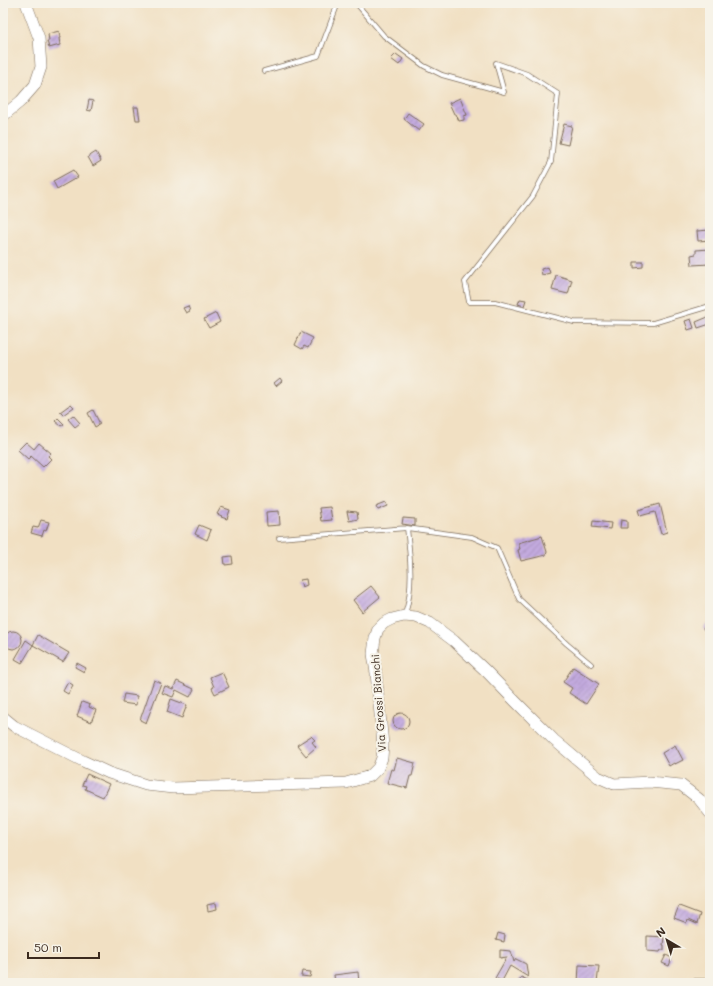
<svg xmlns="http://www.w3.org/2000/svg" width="713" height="986" viewBox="0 0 713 986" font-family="Mali,sans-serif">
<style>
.building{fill:url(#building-hatch)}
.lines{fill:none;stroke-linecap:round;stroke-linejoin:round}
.service-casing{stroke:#7b6a58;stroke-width:5.5}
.secondary-casing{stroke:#7b6a58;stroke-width:12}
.service{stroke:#fff;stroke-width:4}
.secondary{stroke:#fff;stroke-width:11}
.labels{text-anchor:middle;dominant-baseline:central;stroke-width:4;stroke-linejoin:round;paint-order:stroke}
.street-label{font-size:11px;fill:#3b2a1e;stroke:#f7f3e8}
</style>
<defs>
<pattern id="building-hatch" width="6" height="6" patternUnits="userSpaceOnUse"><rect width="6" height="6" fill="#c3aadf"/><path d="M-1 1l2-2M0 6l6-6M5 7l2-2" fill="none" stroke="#a08bb4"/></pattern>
</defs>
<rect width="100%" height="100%" fill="#f7f3e8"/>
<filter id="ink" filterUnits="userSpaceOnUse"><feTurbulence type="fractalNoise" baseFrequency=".025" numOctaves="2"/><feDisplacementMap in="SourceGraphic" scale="8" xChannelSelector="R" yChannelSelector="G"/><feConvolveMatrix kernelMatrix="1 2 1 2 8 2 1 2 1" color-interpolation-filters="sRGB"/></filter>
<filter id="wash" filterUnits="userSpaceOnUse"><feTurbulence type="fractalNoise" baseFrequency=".012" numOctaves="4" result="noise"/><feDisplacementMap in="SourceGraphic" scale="16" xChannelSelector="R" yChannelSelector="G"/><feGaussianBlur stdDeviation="0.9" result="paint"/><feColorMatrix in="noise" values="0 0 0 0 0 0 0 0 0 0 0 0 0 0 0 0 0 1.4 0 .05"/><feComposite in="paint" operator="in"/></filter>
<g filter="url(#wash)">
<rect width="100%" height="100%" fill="#f1e0c3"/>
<g id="blocks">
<path class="building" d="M59,31L60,38H59L60,45L49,48L47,41H49L48,34Z
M396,54L403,59L399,65L391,59Z
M3,95L7,104L3,105Z
M460,98L467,115L464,116V120L459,121L456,114H454L449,103Z
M89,100L93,101L91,111L87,110Z
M134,107H138L140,120H136Z
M408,113L424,124L419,131L404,119Z
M564,124L572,126L568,145L559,143Z
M96,152L101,161L93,166L88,157Z
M73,170L78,177L57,189L53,181Z
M710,230V240L698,241L697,231Z
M710,249V264L692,265L691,255L696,254V250Z
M634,262H643V267L634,268Z
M548,267L550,273L542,275L541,269Z
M556,275L572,280L568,294L552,290Z
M520,299L526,300L524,306L518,304Z
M188,306L190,311L186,313L183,308Z
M216,313L220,322L209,328L204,319Z
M708,317L710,324L698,328L696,322Z
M691,319L694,328L688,330L685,321Z
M301,332L313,338L308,348L304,346L302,349L295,345Z
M280,378L282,381L276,386L274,383Z
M71,404L74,407L63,415L60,412Z
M93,410L100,424L95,427L88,413Z
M73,415L80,423L75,427L68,419Z
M58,418L64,424L61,426L55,421Z
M26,442L34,449L39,443L51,453L48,456L51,459L43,467L31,456L28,459L18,450Z
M386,502L388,506L378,510L376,506Z
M660,504L667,532L661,534L655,512L640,516L638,510Z
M221,507L230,510L227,519L221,517L222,516L217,514Z
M330,507L332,520L321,521L319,508Z
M279,511L280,525L267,526L266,512Z
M347,511L357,512L358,519L349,521Z
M3,517H6V523H3Z
M403,518L415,519V526L402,524Z
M41,520L49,522L46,531L44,530L42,536L31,533L33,527L38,528Z
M621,520L627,521V528H620Z
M593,521L611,523L610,529L592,527Z
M199,525L211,530L207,540L195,534Z
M542,536L547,552L546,555L521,561L518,550L520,549L518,543Z
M232,556L233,564L225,565L224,557Z
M306,579L307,585L302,587L300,580Z
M371,586L380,597L362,612L353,600Z
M706,624L710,627V632L703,629Z
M4 640a9 9 0 1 1 18 0a9 9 0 1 1-18 0Z
M38,635L69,653L63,662L33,645Z
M26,640L33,645L22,663L15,659Z
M77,663L86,668L84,672L75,667Z
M3,666L7,668L5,673L3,672Z
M573,667L599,684L586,704L569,693L572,688L563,682Z
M222,672L229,687L215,694L212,688L214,687L210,677Z
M154,680L161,683L146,723L140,720Z
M177,681L194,689L190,697L176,690L173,697L162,693L165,686L173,689Z
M68,682L73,685L68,694L63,691Z
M124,694L137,696L136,705L122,703Z
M171,699L187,705L182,718L167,712Z
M82,702L90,705L89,707L96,710L91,722L77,716Z
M393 721a8 8 0 1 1 16 0a8 8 0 1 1-16 0Z
M311,736L315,740L312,742L316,747L306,756L297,745Z
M675,745L683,760L675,764L674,763L669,766L662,753Z
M397,758L415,763L412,776H410L407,788L387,783L391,769L394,770Z
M87,774L109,784L103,797L85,789L86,786L82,785Z
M216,903L217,909L208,911L207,905Z
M679,906L700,914L697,924L688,920L687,923L674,918Z
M498,933L505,935L504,942L496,940Z
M647,936L664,937L663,945H664V950H661L660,952L647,951Z
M500,950L511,951L514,962L516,959L526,964L528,977L510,966L502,981L495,978L507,957L500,958Z
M666,955L672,958L669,966L662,963Z
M579,965L599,966L597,983H578Z
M302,971L311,972L310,977L301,976Z
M358,972L359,983H335L334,975Z
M521,977L532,982V983H518Z"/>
</g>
</g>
<g filter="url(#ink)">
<use href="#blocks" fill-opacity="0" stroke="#7b6a58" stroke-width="1"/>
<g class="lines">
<defs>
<path id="service" d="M356,3L384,36L424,66L442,75L504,92L496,63L527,74L558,94L551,162L533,196L465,282L469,302H495L574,322L653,323L710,306
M264,71L318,56L338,3
M407,528L472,537L497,548L519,599L567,644L591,664
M279,538L407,528C410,555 414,588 405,614
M687,983L691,981H710"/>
<path id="secondary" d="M3,116L21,101L35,85L41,67L39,38L26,3
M3,717L14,726L83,761L109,773L146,785L173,788L346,783L370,776L378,768L382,758L383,745L376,673L373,654L375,638L378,629L384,623L392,619L404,616L416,617L430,623L454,641L486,671L515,701L554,740L598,777L614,784L649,782L681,785L699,799L710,813"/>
</defs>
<use href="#service" class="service-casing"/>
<use href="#secondary" class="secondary-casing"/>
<use href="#service" class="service"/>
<use href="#secondary" class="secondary"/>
</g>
</g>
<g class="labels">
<g class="street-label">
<text transform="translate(378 703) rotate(-94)">Via Grossi Bianchi</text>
</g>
</g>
<rect width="713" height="986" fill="none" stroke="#f7f3e8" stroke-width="16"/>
<g transform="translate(667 940) rotate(322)" stroke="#f7f3e8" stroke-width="3" paint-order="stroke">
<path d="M0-3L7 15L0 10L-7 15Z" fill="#3b2a1e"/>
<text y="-6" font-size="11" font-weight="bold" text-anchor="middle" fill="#3b2a1e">N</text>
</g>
<path d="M28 952v6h71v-6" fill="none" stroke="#3b2a1e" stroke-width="2"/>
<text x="34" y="952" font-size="12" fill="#3b2a1e" stroke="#f7f3e8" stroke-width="3" paint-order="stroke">50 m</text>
</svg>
